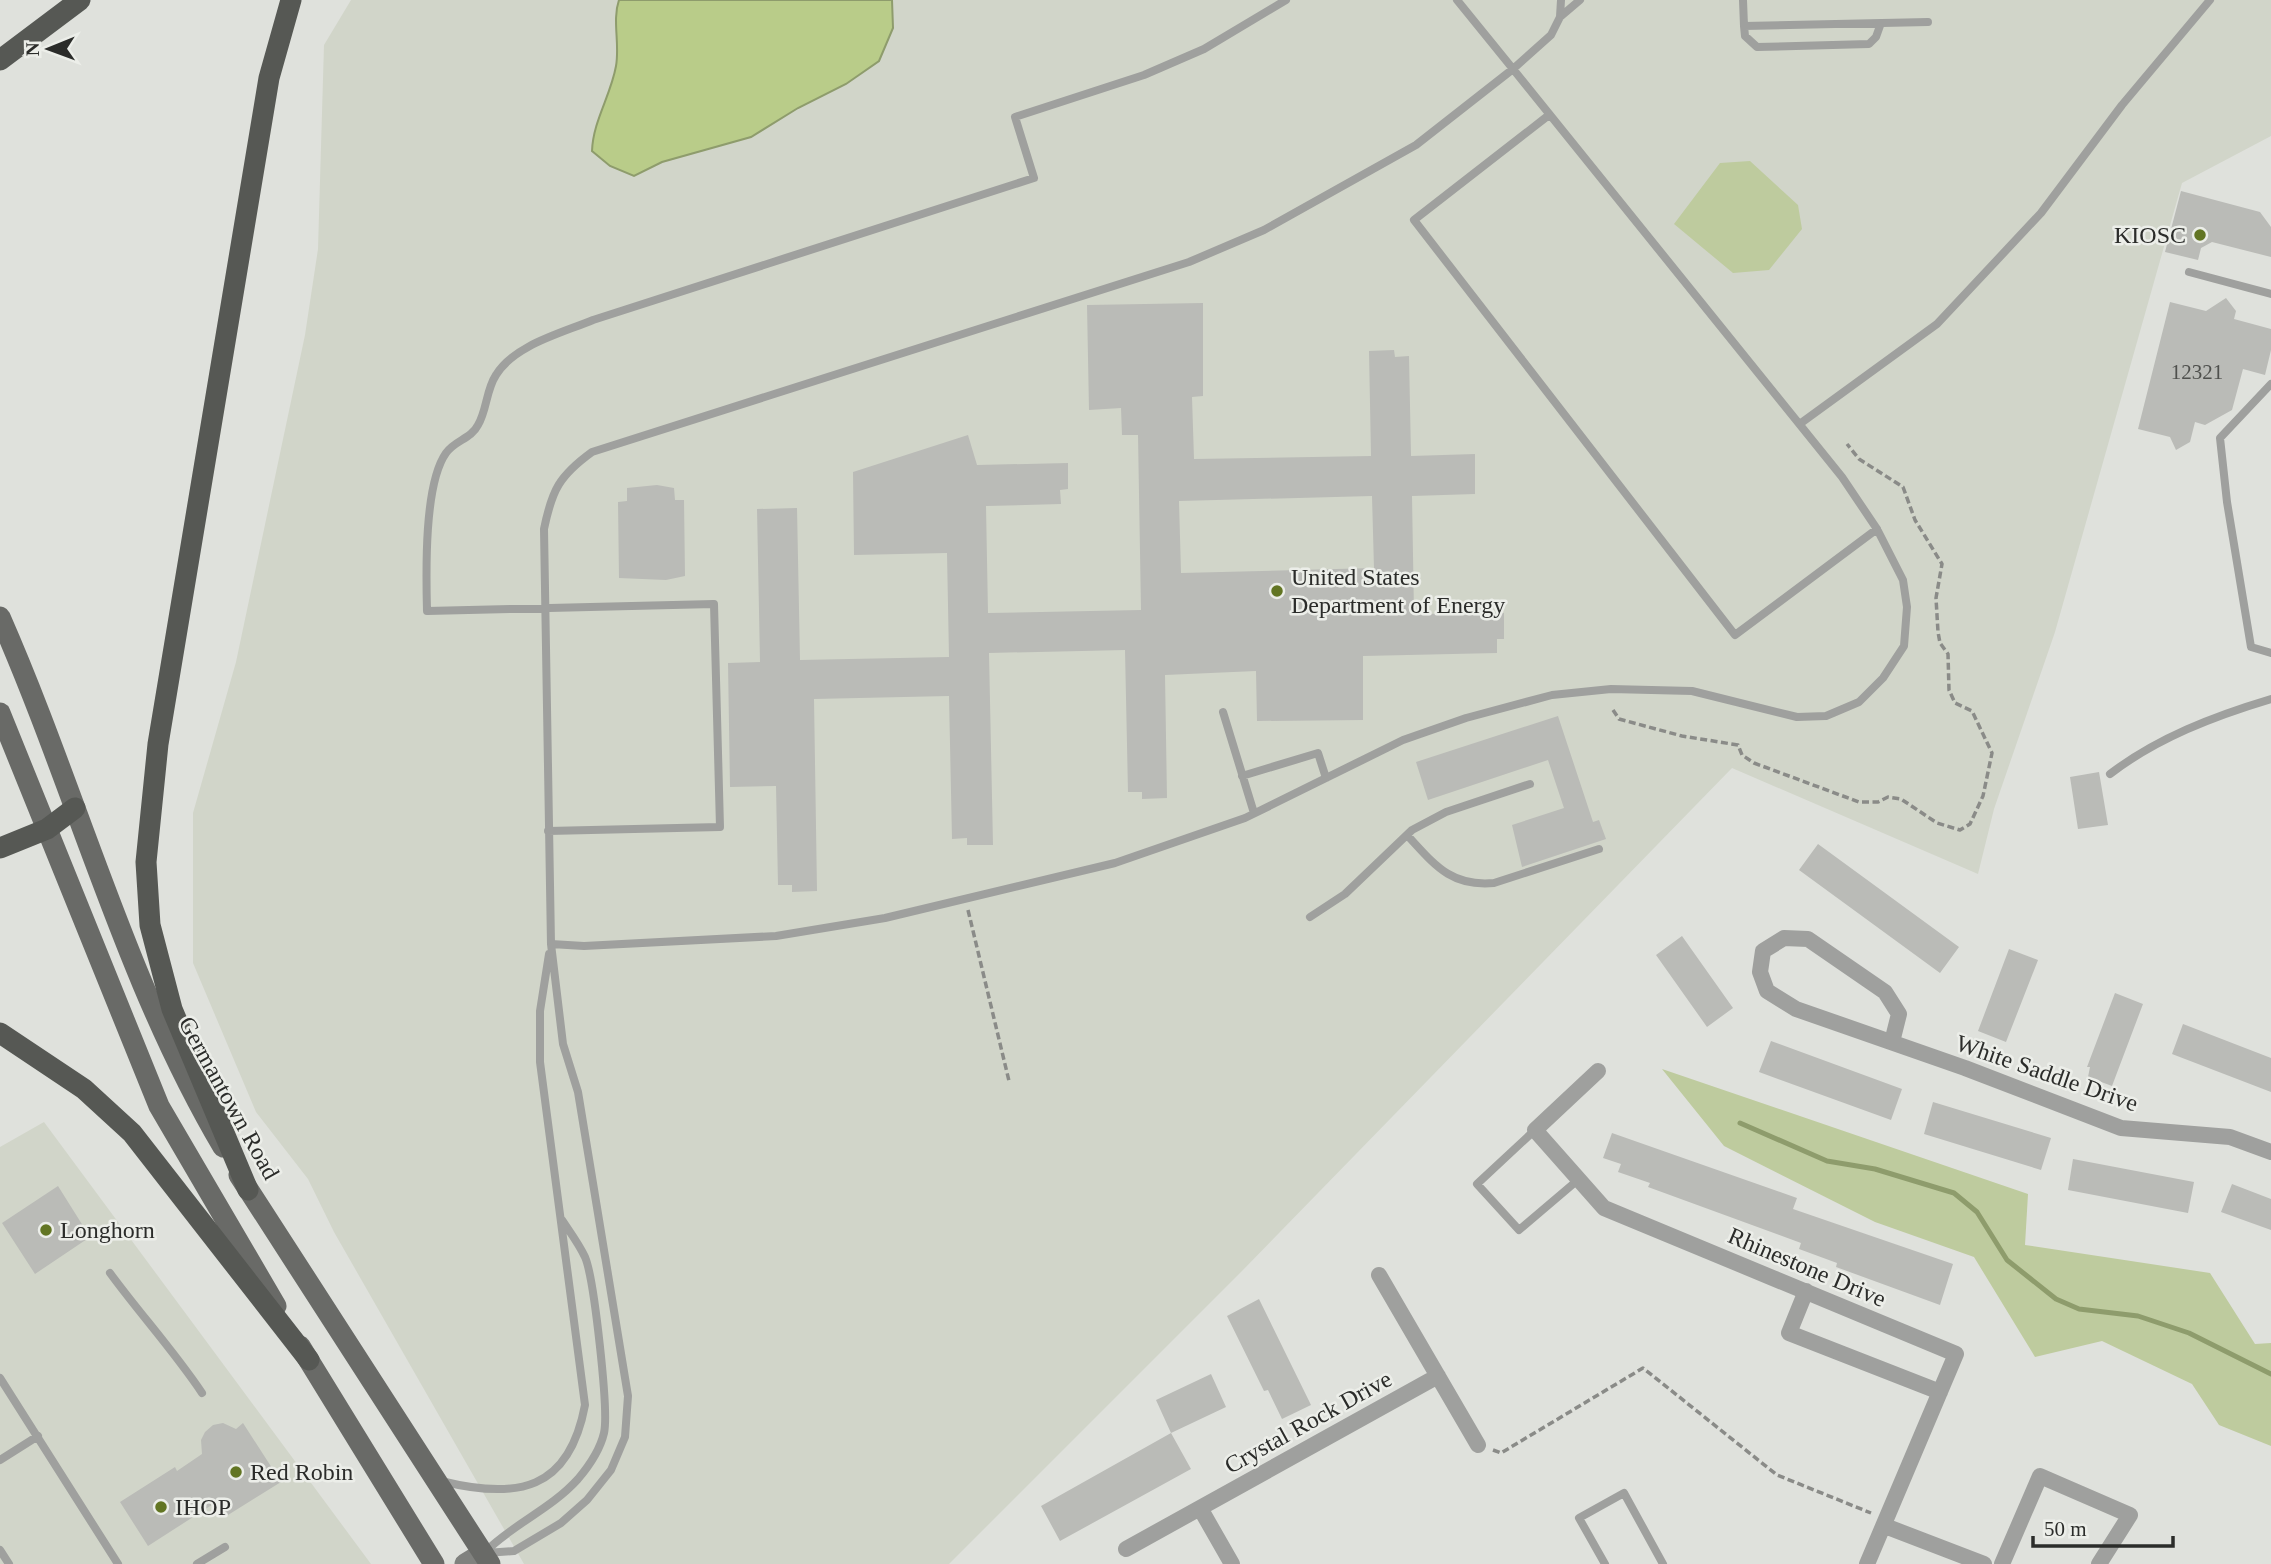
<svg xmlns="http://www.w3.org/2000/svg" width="2271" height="1564" viewBox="0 0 2271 1564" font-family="Georgia,serif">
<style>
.built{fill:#d1d5c9}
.green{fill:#becb9e}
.water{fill:#b9cc89;stroke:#8e9c6c;stroke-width:2}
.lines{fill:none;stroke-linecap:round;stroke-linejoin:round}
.stream{stroke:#8e9c6c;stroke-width:5}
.building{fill:#babbb7;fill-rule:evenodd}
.path{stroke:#8a8b88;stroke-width:3.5;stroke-dasharray:7 3.5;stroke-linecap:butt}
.lane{stroke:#9fa09e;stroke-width:8}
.street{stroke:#9fa09e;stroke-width:16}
.secondary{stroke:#80817e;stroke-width:21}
.primary{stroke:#696a67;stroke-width:21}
.highway{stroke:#565854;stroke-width:21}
.poi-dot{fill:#627523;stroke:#eceee9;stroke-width:2.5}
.labels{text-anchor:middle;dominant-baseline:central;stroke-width:5;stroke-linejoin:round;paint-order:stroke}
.number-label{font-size:21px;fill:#4f504d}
.poi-label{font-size:24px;fill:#2b2c2a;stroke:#eceee9;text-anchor:start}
.street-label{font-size:24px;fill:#2b2c2a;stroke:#eceee9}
</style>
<rect width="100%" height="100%" fill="#dfe1dc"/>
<path class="built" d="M351,0H2271V136L2182,183L2055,632L1994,809L1978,874L1732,768L1242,1271L949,1564H524L334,1232L308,1179L256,1112L193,963V813L236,662L305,335L318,249L324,45Z
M44,1122L371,1564H0V1147Z"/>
<path class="green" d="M1750,161L1798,205L1802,229L1769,270L1733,273L1674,224L1720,163Z
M1662,1069L2028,1194L2025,1245L2210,1273L2255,1344L2271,1343V1446L2219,1425L2192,1384L2102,1341L2035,1357L1974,1257L1875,1222L1724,1146Z"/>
<path class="water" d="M619,0H892L893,28L879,61L846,84L798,108L751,137L662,162L634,176L610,166L592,151C593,121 611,95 616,66C620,44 612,20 619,0Z"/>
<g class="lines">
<path class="stream" d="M1740,1123L1827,1161L1875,1169L1954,1193L1977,1212L2007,1260L2056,1299L2079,1309L2138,1316L2189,1333L2271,1374"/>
</g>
<path class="building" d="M2181,191L2260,212L2271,227V257L2212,242L2201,248L2198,260L2165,252Z
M2226,298L2236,311L2234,319L2271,329V350L2265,375L2243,369L2232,410L2205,425L2195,422L2190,442L2176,450L2170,437L2138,429L2170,302L2206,311Z
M1203,303V396L1192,397L1194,459L1371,456L1369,351L1394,350L1395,357L1409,356L1411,456L1475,454V494L1412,496L1414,614L1504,613V639H1497V653L1363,656V720L1257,721L1256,671L1165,675L1167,798L1142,799V792H1128L1125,650L989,653L993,845H967V838L952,839L949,696L814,699L817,891L792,892V885H778L776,786L730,787L728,663L760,662L757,509L797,508L800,660L949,657L947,553L854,555L853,472L968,435L977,465L1068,463V489L1060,490L1061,504L986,506L988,613L1141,610L1138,435H1122L1121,408L1089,410L1087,305ZM1372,496L1374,568L1181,573L1179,501Z
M657,485L674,488L675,500H684L685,576L666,580L619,578L618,502L627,501V488Z
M1558,716L1593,822L1599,820L1606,839L1522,867L1512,825L1564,808L1548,760L1428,800L1416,762Z
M2099,772L2108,825L2078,829L2070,777Z
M1818,844L1959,947L1940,973L1799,870Z
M1682,936L1733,1008L1707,1027L1656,955Z
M2009,949L2038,960L2006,1042L1978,1031Z
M2115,993L2143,1004L2112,1086L2088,1077L2090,1067H2087Z
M2183,1024L2271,1058V1092L2172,1054Z
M1771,1041L1902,1089L1891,1120L1759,1072Z
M1933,1102L2051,1138L2041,1170L1924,1134Z
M1612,1133L1797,1198L1793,1209L1953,1264L1940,1305L1836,1267L1837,1263L1799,1249L1801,1243L1648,1187L1650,1183L1618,1172L1621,1164L1603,1158Z
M2073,1159L2194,1182L2188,1213L2068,1190Z
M2232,1184L2271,1199V1230L2221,1212Z
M58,1186L90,1237L35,1274L2,1223Z
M1259,1299L1311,1405L1282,1419L1268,1390L1264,1391L1227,1316Z
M1211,1374L1226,1407L1171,1433L1156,1400Z
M223,1423L236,1429L243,1423L281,1482L228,1515L218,1501L148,1546L120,1502L175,1467L177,1471L202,1454L201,1440L205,1432L213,1425Z
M1171,1433L1191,1469L1060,1541L1041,1506Z"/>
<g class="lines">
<path class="path" d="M1613,710L1619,719L1682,736L1738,745L1742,755L1754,763L1859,802H1878L1888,797L1901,799L1937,823L1960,830L1970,824L1983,796L1992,753L1972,711L1955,703L1949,690L1948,654L1940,643L1938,632L1936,598L1942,564L1915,520L1903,487L1859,459L1847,444
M968,910L1009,1081
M1493,1450L1501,1453L1643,1368L1777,1475L1871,1513"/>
<path class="lane" d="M1457,0L1513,69L1551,35L1560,17L1580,0
M1743,0L1744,26L1928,22
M1560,17L1561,0
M1744,26L1745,36L1757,47L1869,44L1876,37L1881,23
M1549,115L1414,220L1735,635L1877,529
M2189,272L2271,294
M2271,384L2220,438L2227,502L2251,647L2271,653
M1801,423L1937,324L2041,213L2122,105L2210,0
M1223,712L1254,813
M2110,774C2157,738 2214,716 2271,699
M1242,776L1318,753L1326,778
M548,831L720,827L714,604L427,611C426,573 424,484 446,453C455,440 471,439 478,425C487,410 486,390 496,375C514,345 562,333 593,320L1034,178L1015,117L1144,75L1204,49L1286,0
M1407,835C1434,864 1450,887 1494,883L1599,849
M1310,917L1345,894L1412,830L1446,812L1530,784
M1535,1130L1477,1184L1519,1230L1579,1179
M110,1273C140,1314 174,1351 202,1393
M0,1378L118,1564
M0,1460L38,1436
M441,1481C517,1500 569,1491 585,1405L540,1062V1011L549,954
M0,1550L9,1564
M485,1552C513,1524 551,1509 578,1479C589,1466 600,1450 604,1433C609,1411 594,1278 585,1257C579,1244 570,1232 562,1220
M486,1553L514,1551L561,1523L587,1500L611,1470L625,1437L628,1396L578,1092L563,1044L551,944L544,529C552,490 559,476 592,452L1189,262L1264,230L1416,145L1513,69L1842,477L1877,529L1903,580L1907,607L1904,646L1883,678L1859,702L1826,716L1797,717L1692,691L1611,689L1552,695L1466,718L1403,740L1245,818L1115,863L885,918L776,936L584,946L551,944
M197,1564L225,1547
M1605,1564L1579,1518L1624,1493L1663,1564"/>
<path class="street" d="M1892,1042L1899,1014L1885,992L1808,939L1784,938L1763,951L1760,972L1767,991L1796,1009L1965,1068L2121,1128L2230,1137L2271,1152
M1598,1071L1535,1130L1604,1208L1956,1354L1867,1564
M1379,1275L1478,1445
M1806,1291L1789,1333L1940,1392
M1200,1508L1232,1564
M1885,1526L1984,1564
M1126,1549L1438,1376
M2002,1564L2040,1476L2130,1515L2099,1564"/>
<path class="secondary" d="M465,1564L483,1553"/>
<path class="primary" d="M0,617C77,792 125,981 223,1147
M0,713L159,1106L276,1306
M239,1175L490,1564
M300,1346L434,1564"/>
<path class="highway" d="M0,60L80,0
M0,848L47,829L75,808
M0,1033L84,1089L132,1133L309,1360
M248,1190L172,1009L150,925L146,862L158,744L269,78L291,0"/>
</g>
<g class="poi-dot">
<circle cx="2200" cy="235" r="7"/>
<circle cx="1277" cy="591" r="7"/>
<circle cx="46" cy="1230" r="7"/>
<circle cx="236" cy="1472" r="7"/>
<circle cx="161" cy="1507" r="7"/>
</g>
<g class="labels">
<g class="number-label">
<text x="2197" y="372">12321</text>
</g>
<g class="poi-label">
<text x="2186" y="235" text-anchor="end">KIOSC</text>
<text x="1291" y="577">United States<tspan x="1291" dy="28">Department of Energy</tspan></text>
<text x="60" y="1230">Longhorn</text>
<text x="250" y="1472">Red Robin</text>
<text x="175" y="1507">IHOP</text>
</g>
<g class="street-label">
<text transform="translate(2047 1073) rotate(19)">White Saddle Drive</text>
<text transform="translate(229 1098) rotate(61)">Germantown Road</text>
<text transform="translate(1807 1267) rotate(23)">Rhinestone Drive</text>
<text transform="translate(1308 1422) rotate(-29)">Crystal Rock Drive</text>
</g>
</g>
<g transform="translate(49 49) rotate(269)" stroke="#eceee9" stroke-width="5" paint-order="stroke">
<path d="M0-5L12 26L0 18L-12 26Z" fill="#2b2c2a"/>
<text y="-10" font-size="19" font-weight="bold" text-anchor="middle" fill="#2b2c2a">N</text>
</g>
<path d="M2033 1536v10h140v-10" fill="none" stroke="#2b2c2a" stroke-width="3.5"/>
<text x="2044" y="1536" font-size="21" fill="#2b2c2a" stroke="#eceee9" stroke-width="5" paint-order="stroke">50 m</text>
</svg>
